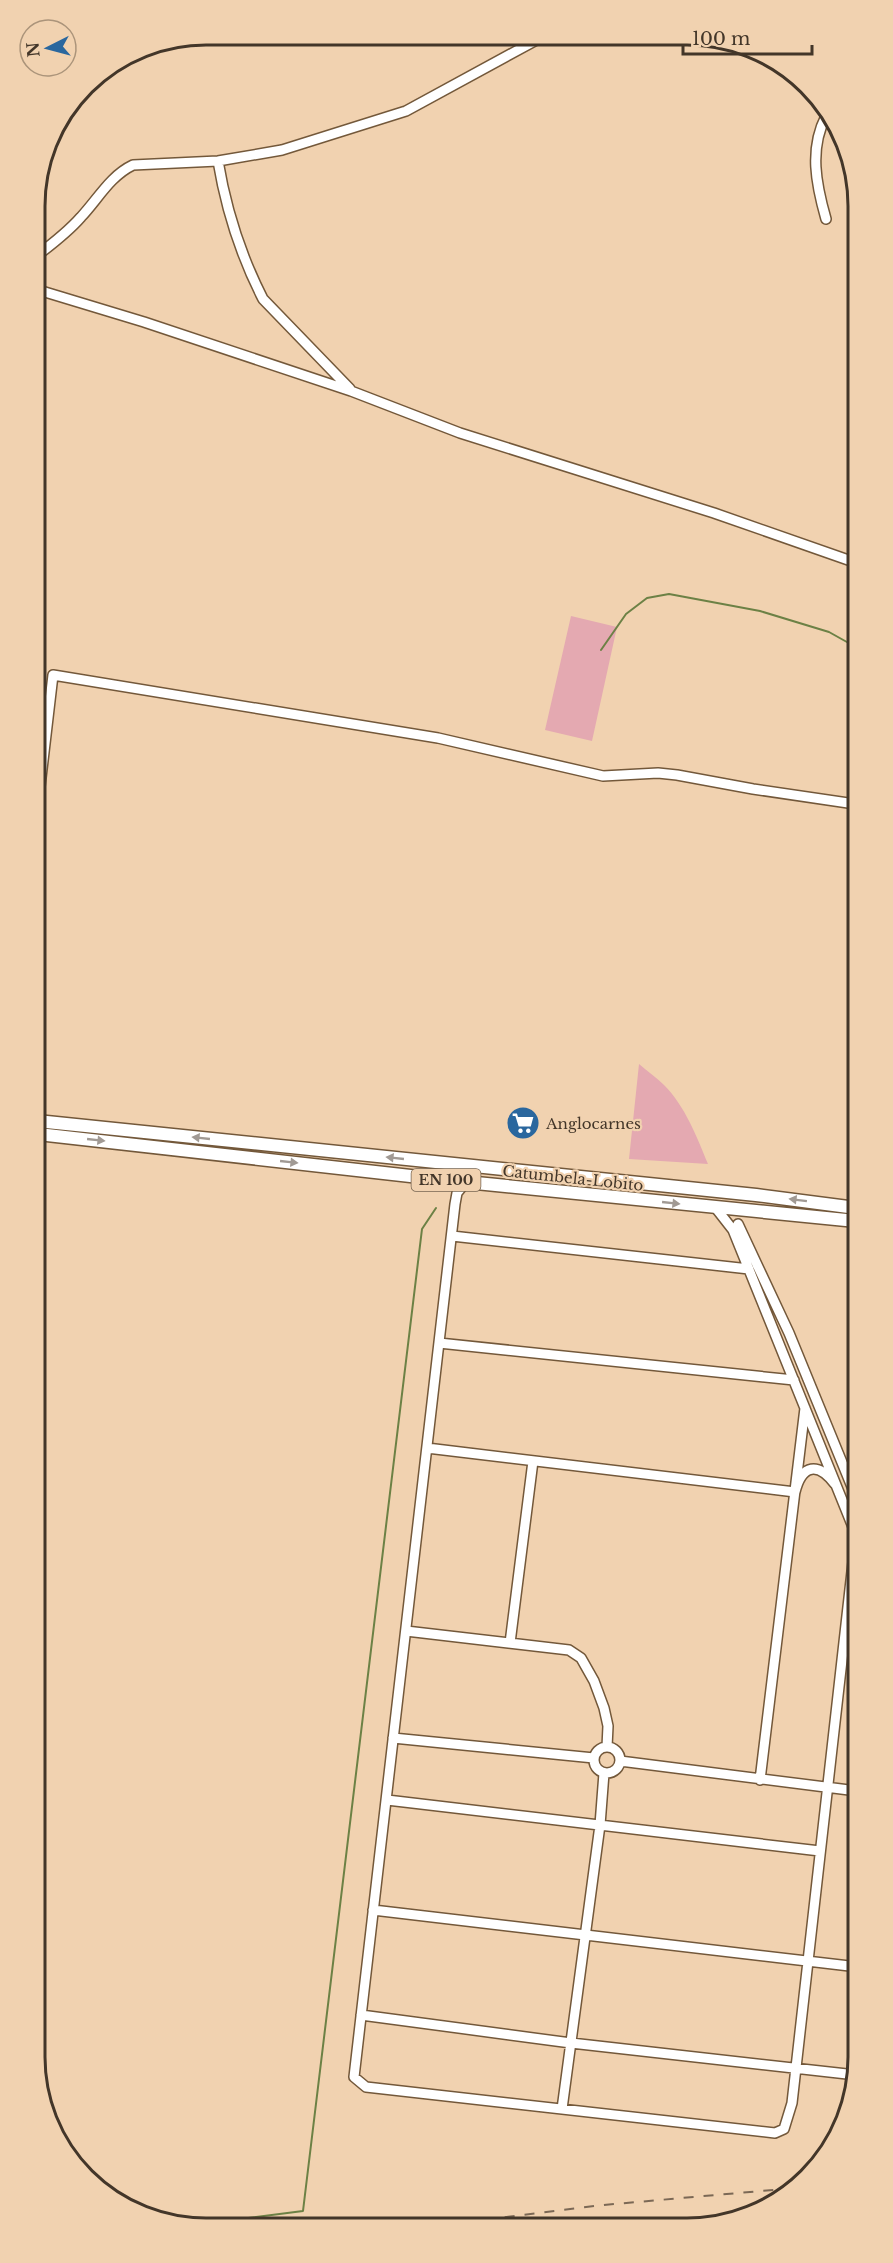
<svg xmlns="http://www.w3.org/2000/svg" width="893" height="2263" viewBox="0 0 893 2263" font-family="'Libre Baskerville',serif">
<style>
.green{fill:#e4a9b1}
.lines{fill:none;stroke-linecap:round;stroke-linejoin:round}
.stream{stroke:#6c8145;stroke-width:2}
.minor-casing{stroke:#73583a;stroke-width:12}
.major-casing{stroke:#73583a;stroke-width:15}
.minor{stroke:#fff;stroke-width:9}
.major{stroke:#fff;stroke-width:12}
.rail{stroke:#7b6855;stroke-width:2;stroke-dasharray:10 10;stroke-linecap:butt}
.oneway{fill:#a19a94}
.labels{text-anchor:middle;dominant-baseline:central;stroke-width:4.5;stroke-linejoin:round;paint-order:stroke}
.shield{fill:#f1d2b0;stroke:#776552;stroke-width:1.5}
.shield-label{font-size:14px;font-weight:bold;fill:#433629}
.poi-label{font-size:15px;fill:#433629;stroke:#f1d2b0;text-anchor:start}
.street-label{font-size:15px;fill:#433629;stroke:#f1d2b0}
.rim{fill:none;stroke:#433629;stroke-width:3}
</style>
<rect width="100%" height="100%" fill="#f1d2b0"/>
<path class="green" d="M571,616L617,627L592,741L545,730Z
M639,1064C647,1071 657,1078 664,1085C685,1106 697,1137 708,1164L629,1159Z"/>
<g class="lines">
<path class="stream" d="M601,650L626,614L647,598L669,594L760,611L829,632L854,646
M193,2225L303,2211L422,1229L436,1208"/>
<defs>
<path id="minor" d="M218,161C226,209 241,256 263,299L350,389
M826,219C816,184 809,149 826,116
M35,257C51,245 68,232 81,217C98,199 110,176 133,165L218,161L282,150L406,111L542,37
M35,289L144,322L351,391L460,433L714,513L854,562
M37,812L53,675L438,738L603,776L658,773L677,775L753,789L855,804
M466,1182L457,1193L455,1204L354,2077L366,2087L775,2133L784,2129L792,2103L856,1536
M715,1207L733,1230L857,1537
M738,1224L789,1333L857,1499
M452,1236L749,1269
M439,1343L794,1380
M427,1448L795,1492C802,1464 818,1462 835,1484
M406,1631L569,1650L581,1658L594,1681L604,1708L608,1726L607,1747
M510,1643L533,1461
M393,1738L594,1758
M594 1760a13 13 0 1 1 26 0a13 13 0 1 1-26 0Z
M620,1761L857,1791
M760,1780L805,1408
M387,1800L820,1851
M373,1910L858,1967
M361,2015L571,2043L856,2075
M562,2109L600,1825L604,1773"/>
<path id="major" d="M37,1121L756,1195L856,1208
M38,1134L446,1180L856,1221"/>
</defs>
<use href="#minor" class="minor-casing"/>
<use href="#major" class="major-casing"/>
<use href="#minor" class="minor"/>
<use href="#major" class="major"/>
<path class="rail" d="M425,2224L482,2220L603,2205L795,2188"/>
</g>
<defs><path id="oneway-solid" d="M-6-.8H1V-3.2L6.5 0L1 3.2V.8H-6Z" transform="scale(1.5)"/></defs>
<g class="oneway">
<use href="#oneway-solid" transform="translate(201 1138) rotate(-174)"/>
<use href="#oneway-solid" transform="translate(96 1140) rotate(6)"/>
<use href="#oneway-solid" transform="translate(395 1158) rotate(-174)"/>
<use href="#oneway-solid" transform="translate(289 1162) rotate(6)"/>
<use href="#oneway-solid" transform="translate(798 1200) rotate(-173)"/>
<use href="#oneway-solid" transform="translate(671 1203) rotate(6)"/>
</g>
<defs>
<symbol id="supermarket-disc" viewBox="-11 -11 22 22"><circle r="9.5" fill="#2a679e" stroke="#f1d2b0"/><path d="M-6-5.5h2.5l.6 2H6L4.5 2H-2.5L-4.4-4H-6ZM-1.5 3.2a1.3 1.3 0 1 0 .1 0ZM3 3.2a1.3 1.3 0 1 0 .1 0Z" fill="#fff"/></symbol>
</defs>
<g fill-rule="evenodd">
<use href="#supermarket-disc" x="504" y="1104" width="38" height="38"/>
</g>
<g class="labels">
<rect class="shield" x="411.5" y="1169" width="69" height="22" rx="4.5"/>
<g class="shield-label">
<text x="446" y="1180">EN 100</text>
</g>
<g class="poi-label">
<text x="546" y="1123">Anglocarnes</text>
</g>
<g class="street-label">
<text transform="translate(573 1178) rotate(6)">Catumbela-Lobito</text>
</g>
</g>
<path d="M0 0H893V2263H0ZM206 45H687A161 161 0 0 1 848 206V2057A161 161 0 0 1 687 2218H206A161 161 0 0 1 45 2057V206A161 161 0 0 1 206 45Z" fill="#f1d2b0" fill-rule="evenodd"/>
<path class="rim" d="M206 45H687A161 161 0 0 1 848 206V2057A161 161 0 0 1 687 2218H206A161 161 0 0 1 45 2057V206A161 161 0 0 1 206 45Z"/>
<g transform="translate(48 48) rotate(264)"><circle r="28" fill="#f1d2b0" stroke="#ab947a" stroke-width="1.5"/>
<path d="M0-4.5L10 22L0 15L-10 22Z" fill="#2a679e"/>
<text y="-9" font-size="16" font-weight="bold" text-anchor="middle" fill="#433629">N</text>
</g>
<path d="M683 45v9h129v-9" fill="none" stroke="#433629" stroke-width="3"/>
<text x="692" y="45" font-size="18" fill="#433629" stroke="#f1d2b0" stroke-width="4.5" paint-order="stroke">100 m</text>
</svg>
